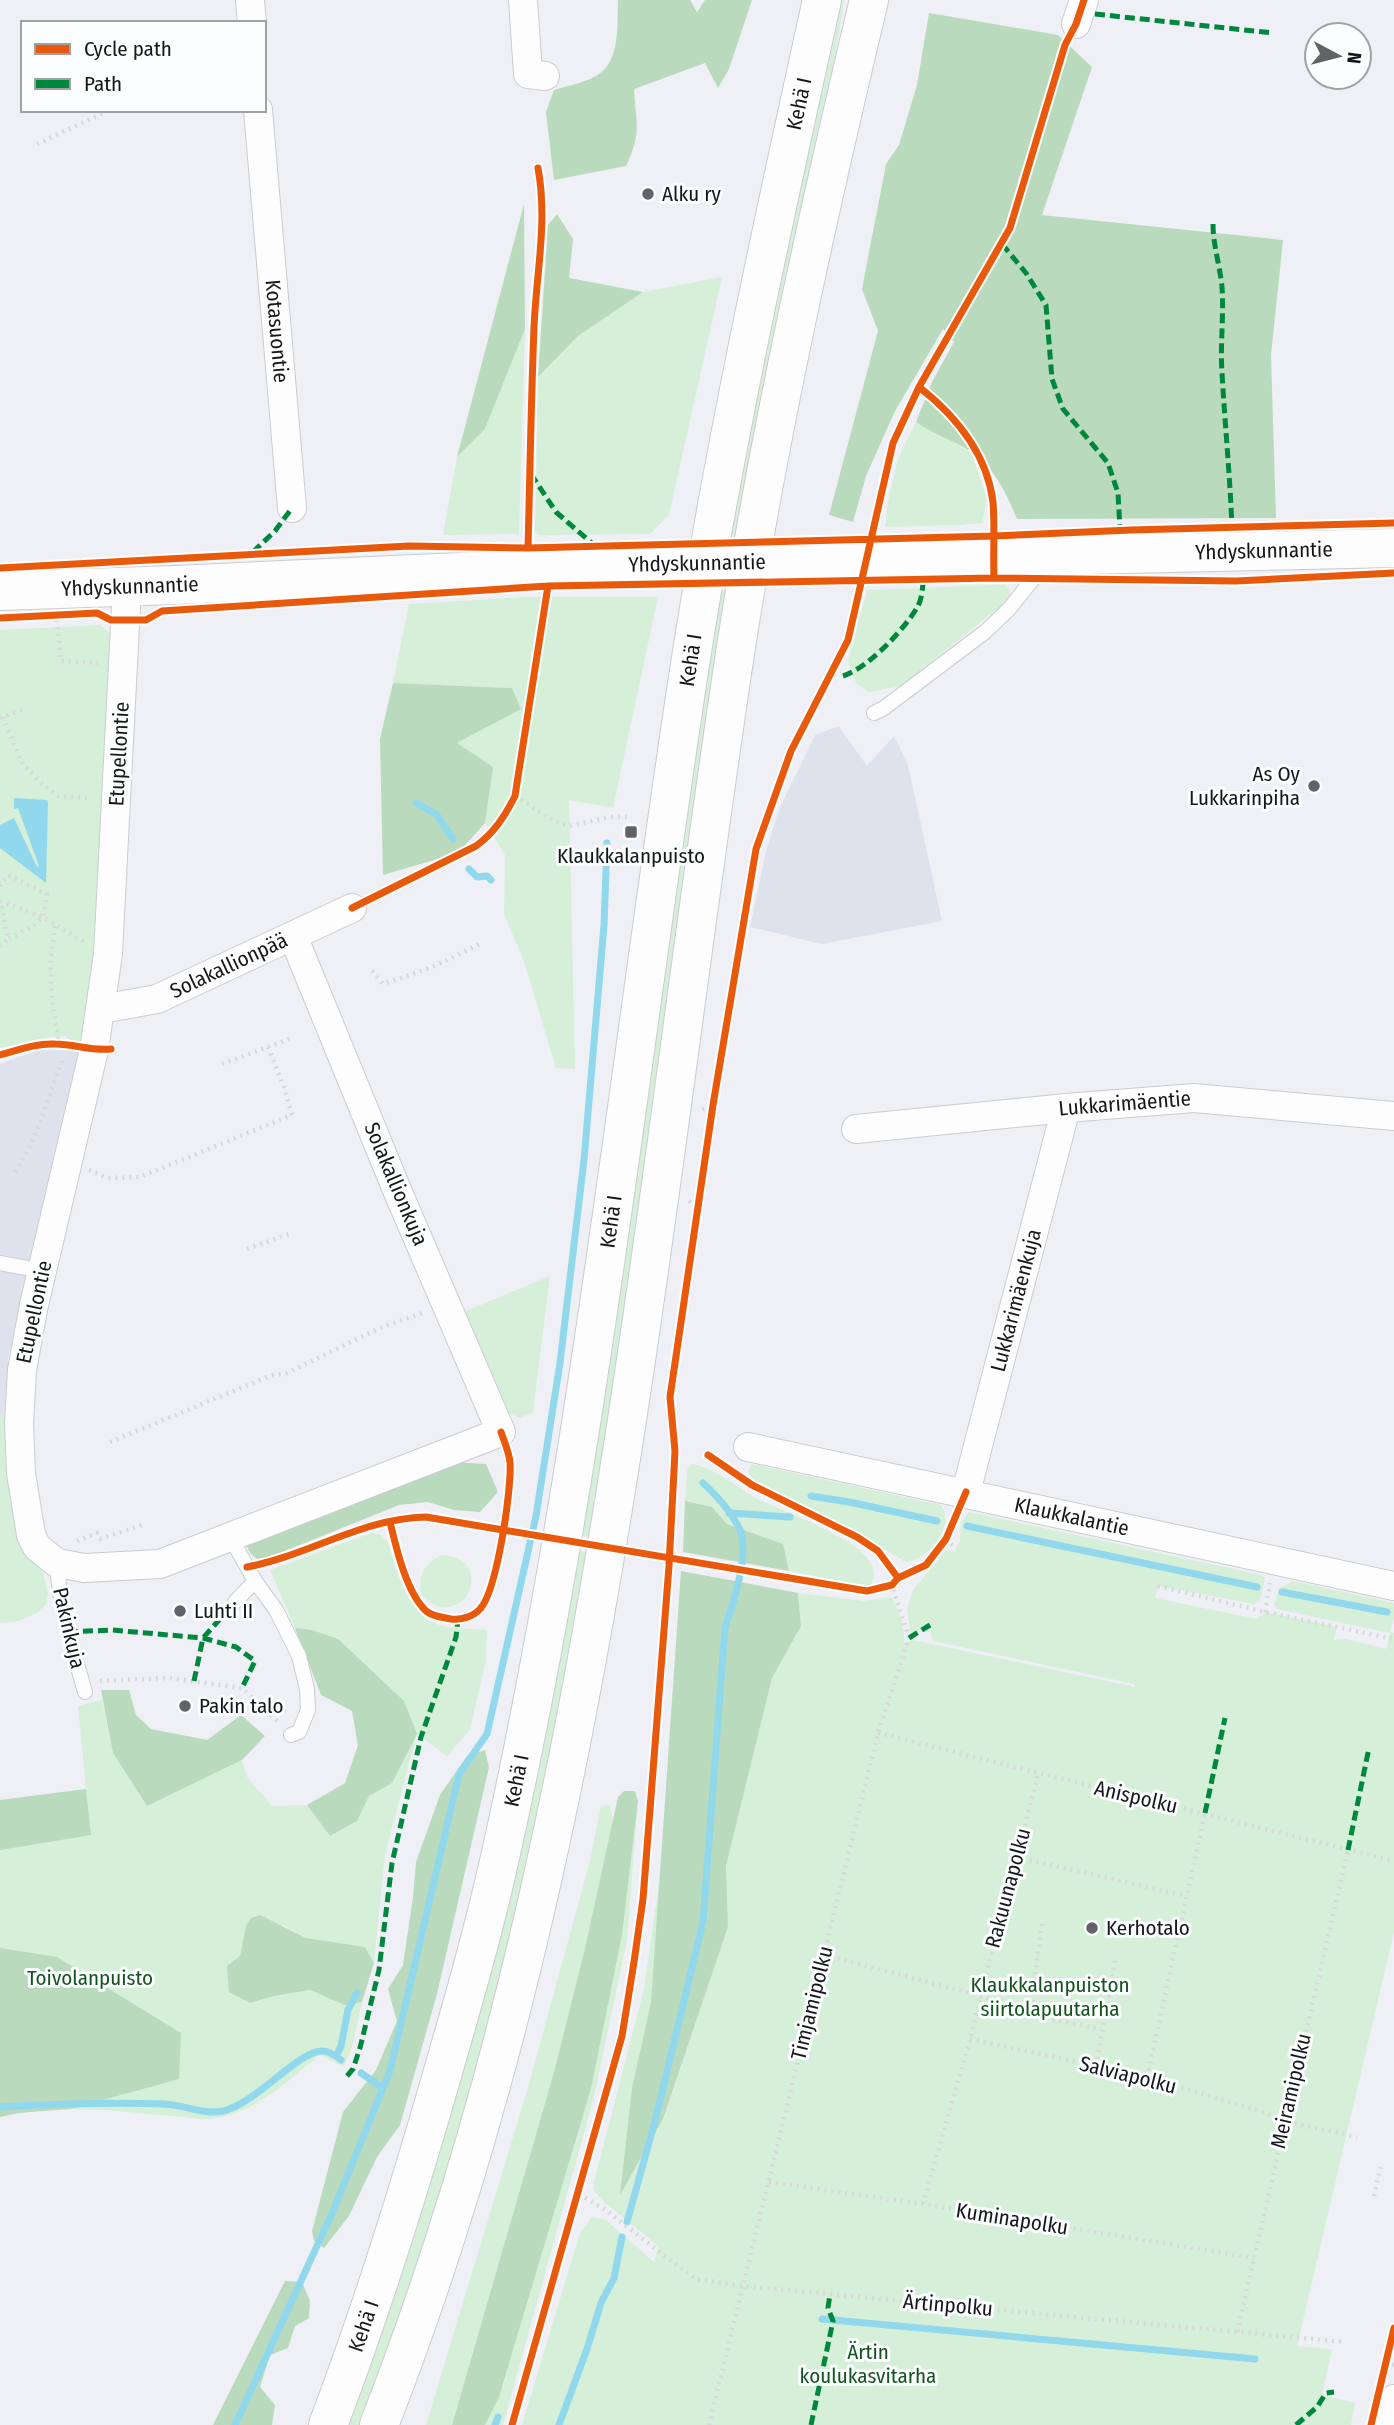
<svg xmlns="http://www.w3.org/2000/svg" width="1394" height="2425" viewBox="0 0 1394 2425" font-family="'Fira Sans Condensed',sans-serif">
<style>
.built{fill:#dee2ec}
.green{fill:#d5efd8}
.forest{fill:#b9dabd}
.water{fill:#91d8ed}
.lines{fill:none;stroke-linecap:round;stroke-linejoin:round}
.stream{stroke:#91d8ed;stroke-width:7}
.service-casing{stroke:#cbccd0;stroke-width:16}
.minor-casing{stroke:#cbccd0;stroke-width:30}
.secondary-casing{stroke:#cbccd0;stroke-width:40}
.trunk-casing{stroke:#cbccd0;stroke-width:40}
.path{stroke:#d7d8da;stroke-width:4.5;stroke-dasharray:2 5;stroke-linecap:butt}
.service{stroke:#fdfdfe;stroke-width:14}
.minor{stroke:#fdfdfe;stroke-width:28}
.secondary{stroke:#fdfdfe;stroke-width:38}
.trunk{stroke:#fdfdfe;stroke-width:38}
.secondary-bridge-casing{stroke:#cbccd0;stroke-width:40;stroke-linecap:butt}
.secondary-bridge{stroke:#fdfdfe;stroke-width:38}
.quiet{stroke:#00873e;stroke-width:5;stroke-dasharray:10 5;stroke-linecap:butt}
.cycleway-casing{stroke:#fcfdfe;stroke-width:11}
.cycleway{stroke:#e8590c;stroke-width:7}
.poi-dot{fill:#626367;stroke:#fcfdfe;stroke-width:2.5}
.labels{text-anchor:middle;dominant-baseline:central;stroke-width:6;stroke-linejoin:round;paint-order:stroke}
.street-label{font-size:21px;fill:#16171a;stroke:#fcfdfe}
.poi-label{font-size:21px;fill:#16171a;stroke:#fcfdfe;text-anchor:start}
.park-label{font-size:21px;fill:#15541f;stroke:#fcfdfe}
</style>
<rect width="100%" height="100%" fill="#eff0f5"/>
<path class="built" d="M839,726L867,766L894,736L908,765L942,921L822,944L750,927L767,847L780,807L815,735Z
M41,1049L82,1051L32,1251L8,1358L9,1413H0V1064Z"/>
<path class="green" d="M839,0H844L831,85L740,535H730L748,433Z
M722,277L669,515L650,534L538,535L535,532L538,377L578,336L643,292Z
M525,329L519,534L443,535L457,457L485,429Z
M916,422L971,452L987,499L982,523L960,525L885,527L888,501L898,459Z
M997,585H1005L1010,591V594L1001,606L901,686L868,692L856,683L848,661L867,590Z
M719,591H730L591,1537L581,1535Z
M525,597H658L613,808L569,800L575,1069L556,1068L524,961L504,914L505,855L485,823L492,767L456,744L520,709L512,688L393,683L409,604Z
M100,625L111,634L92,972L79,1047L65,1036L45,1038L0,1048V630Z
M550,1276L533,1412L520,1418L506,1412L464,1312Z
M0,1413H9L22,1545L43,1572L48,1594L46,1604L38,1612L19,1621L0,1623Z
M694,1464C719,1471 734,1486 756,1498C778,1511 897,1548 870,1585L865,1586L789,1571L782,1544L727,1524L712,1507L685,1501L687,1471L690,1465Z
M752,1464L941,1505C944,1510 946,1516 945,1522C944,1539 922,1561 906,1562C887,1551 869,1538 849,1528C826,1515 759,1492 748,1472Z
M969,1512L1261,1575L1265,1578L1260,1601L1254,1604L1159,1586L1155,1598L1257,1619L1265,1612L1337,1627L1334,1640L1346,1639L1386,1649L1390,1633L1277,1609L1274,1604L1279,1589L1293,1581L1394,1603V1618L1390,1632L1394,1633V1932L1297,2346L1332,2349L1322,2395L1355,2403L1351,2425H522L580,2233L592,2217L606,2220L654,2262L658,2246L604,2202L593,2190L594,2182L644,1989L661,1870L651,2002L632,2088L621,2193L663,2119L728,1927L726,1866L772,1678L801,1626L798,1593L864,1601L891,1597C899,1610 906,1629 904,1644L913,1640L1135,1687V1684L933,1641L929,1625L911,1635L907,1609L913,1590L946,1550L954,1552L960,1541L961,1523Z
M371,1533L380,1534L387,1541C398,1571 406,1617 443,1626C457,1629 473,1629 487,1630L486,1660L470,1730L447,1756L417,1734L385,1854L374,1963L365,1947L306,1938L283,1925L246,1926L240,1956L249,2003L274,1996L310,1990L345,2004L362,2002L352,2047L344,2067L320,2055C286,2082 251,2118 204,2119C138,2114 66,2101 0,2117V1800L86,1789L78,1706L102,1700L113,1753L147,1806L242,1760L247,1777L272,1806L307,1805L330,1836L357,1821L369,1796L392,1783L312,1630L295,1628L270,1570Z
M578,1551L589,1552L553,1757L500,1986L443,2191L361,2425H347L487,1983L518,1868L542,1756Z
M442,1555C447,1556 454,1556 458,1559C485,1572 468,1612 440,1607C433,1605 427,1599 421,1595C419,1575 423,1564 442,1555Z
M638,1801L627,1940L594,2097L503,2425H485L499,2397L591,2089L622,1935Z
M610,1805L613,1821L585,1948L554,2072L452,2425H426L529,2084L590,1861L601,1806Z"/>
<path class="forest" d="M618,0H690L697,12L705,0H752L729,69L718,88L705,63L634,89C636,125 642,132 626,166L554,180L546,112L554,90C567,86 584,83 596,76C621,62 617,25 618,0Z
M929,13L1058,35L1092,67L1042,215L1283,240L1271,355L1276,518L1017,519C1006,493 995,468 970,451C953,440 933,434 916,422L932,382L954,342L943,329L895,411L866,476L853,522L829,515L878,331L862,289L886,164L899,145L917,85Z
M524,204L525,329L485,429L457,457Z
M557,214L573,239L569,278L643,292L578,336L538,377L548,225Z
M393,683L512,688L521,709L457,743L493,767L485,823L458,853L383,875L380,739Z
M452,1462L486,1464L498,1492L480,1512L454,1510L428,1502L399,1505L270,1557L257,1559L250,1553L246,1544Z
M685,1501L712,1507L727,1524L783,1544L789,1571L683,1552Z
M681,1571L798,1593L801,1626L772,1678L726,1866L728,1927L663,2119L620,2195L632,2088L651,2002Z
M295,1628L312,1630L338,1639L404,1701L417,1734L392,1783L369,1796L357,1821L330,1836L307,1805L345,1783L358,1745L352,1711L321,1695Z
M101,1690H129L136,1715L151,1729L207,1740L241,1715L265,1736L242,1760L147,1806L113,1753Z
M485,1750L489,1767L437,1994L400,2125L377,2157L349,2216L324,2248L314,2241L312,2231L343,2112L376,2070L397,2021L388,1989L403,1965L413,1897L416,1862L440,1795L467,1756Z
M86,1789L91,1835L0,1850V1800Z
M624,1791H635L638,1801L622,1935L591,2089L499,2397L485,2425H452L554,2072L585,1948L618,1797Z
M260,1915L306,1938L365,1947L374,1963L362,2002L345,2005L310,1990L274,1996L250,2003L229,1992L227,1966L240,1956L246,1926L251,1918Z
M0,1948L57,1957L181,2033L179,2079L70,2109L18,2113L0,2117Z
M285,2281L302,2282L310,2301L309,2318L295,2326L288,2348L270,2355L260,2387L275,2405L272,2425H213Z"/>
<path class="water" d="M14,798L47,800L48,802L46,883L0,848V825L14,818L37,867L39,866L18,808L14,809Z"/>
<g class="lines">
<path class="stream" d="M416,803L436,814L453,839
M469,869L477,877L487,876L491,880
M811,1496L849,1502L937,1521
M729,1513L790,1517
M967,1526L1257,1587
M1282,1592L1387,1612
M336,2056L341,2046L348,2010L357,1993
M361,2073L383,2088
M0,2107C55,2104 110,2102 165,2104C184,2105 204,2115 223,2111C257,2103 298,2051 322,2051C329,2051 335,2055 341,2060
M627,2222L655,2121L703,1922L725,1627C733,1605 750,1552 740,1530C732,1512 717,1496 703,1483
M822,2319L1255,2359
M235,2425L333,2211L390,2071L459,1774L487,1734L536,1516L560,1363L584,1160L604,925L607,843
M495,2425L498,2417
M559,2425L587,2349L601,2303L614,2278L622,2237"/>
<defs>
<path id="service" d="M874,713L884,708L985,632L1009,609L1033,579L1034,559
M0,1263L42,1271
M231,1538L255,1581L276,1610L299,1656L307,1689L308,1710L299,1732L291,1735
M57,1563C59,1608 73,1649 85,1692
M235,1602L255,1581"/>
<g id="minor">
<path d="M250,0L252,23"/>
<path d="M523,0L528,74L545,76"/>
<path d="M1076,24L1084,0"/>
<path id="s1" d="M258,110L292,508"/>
<path d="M127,587L108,954L94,1050L34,1305L22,1370L19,1423L21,1473L31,1535L37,1547L57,1563L84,1568L160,1564L501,1432L397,1190L293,936"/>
<path id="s2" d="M102,1009L157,999L352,908"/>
<path id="s3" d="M856,1129L1066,1108L1194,1098L1394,1116"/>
<path id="s4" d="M748,1447L1394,1586"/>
<path id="s5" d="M966,1492L1066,1108"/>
<path d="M1388,2425L1394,2399"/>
</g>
<g id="secondary">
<path id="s6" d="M904,559L1394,548"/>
<path id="s7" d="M0,591L175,585L613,565"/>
</g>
<g id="trunk">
<path id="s8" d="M328,2425C371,2312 407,2197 440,2082C462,2006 484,1930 501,1853C587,1467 628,1074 687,684C722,454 772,227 822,0"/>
<path d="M379,2425C601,1857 645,1244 736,647C770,429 818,214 869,0"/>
</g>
</defs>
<use href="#service" class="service-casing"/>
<use href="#minor" class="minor-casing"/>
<use href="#secondary" class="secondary-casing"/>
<use href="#trunk" class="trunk-casing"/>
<path class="path" d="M37,144L110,110
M57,620L61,661L98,663
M3,717L23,765L41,783L58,796L91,798
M0,718L25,709
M515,796L556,822L569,826L610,817H632
M0,886L8,875L47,894L43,917L33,926L8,939
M0,901L43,917L84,942
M55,926L50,964L52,1000L59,1044
M0,946L8,939L1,902
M372,971L383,984L430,968L482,943
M222,1064L292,1038
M702,1109L713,1105
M89,1170L107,1178L140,1177L292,1115L284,1087L268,1047
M15,1172C39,1138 47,1096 64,1057
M689,1201L698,1208
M247,1249L289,1234
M110,1442L270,1376L287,1373L380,1328L422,1313
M946,1539L955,1548
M77,1541L97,1533L100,1539L145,1524
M1158,1586L1265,1612L1394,1639
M1265,1612L1270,1583
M100,1681L169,1678L242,1688L279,1723
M878,1733L1394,1861
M1016,1857L1187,1896
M824,1955L1031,2009L1049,2019L1101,2029
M1031,2009L1042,1923
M970,2039L1147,2077L1265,2113L1284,2121L1357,2137
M1096,2066L1115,1961
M1147,2077L1205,1813
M769,2182L923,2204L1254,2258
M579,2194L604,2209L695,2279L742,2286L1345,2342
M1374,2196L1381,2164
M923,2204L970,2039L1038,1774
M1237,2332L1348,1850
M1385,2364L1394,2365
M709,2425L878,1733L909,1638L892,1585"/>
<use href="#service" class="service"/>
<use href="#minor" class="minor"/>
<use href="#secondary" class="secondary"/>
<use href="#trunk" class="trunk"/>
<defs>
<g id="secondary-bridge">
<path id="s9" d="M613,565L904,559"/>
</g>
</defs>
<use href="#secondary-bridge" class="secondary-bridge-casing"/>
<use href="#secondary-bridge" class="secondary-bridge"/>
<path class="quiet" d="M1095,14L1273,33
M1213,224C1213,245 1220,266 1222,287C1224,316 1220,345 1222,373C1225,425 1230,476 1232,528
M1002,244L1026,273L1046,305L1052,379L1063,409L1108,463L1118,493L1120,530
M531,474L556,512L595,546
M253,552L275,531L292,508
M843,676C868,668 905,629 918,606C922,598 923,587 923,579
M68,1632L112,1630L203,1638L236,1647L255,1661L242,1688
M909,1638L930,1625
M194,1681L203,1638L235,1602
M1205,1813L1225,1718
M1348,1850L1369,1748
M347,2076L353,2069L360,2048L379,1970L392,1863L421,1737L456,1637L458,1619
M811,2425L833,2321L828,2308L830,2294
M1296,2425L1317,2407L1326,2393L1334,2392"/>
<defs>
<path id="cycleway" d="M919,387C956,416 987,454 993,502C995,527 993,553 994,578
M528,548C530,475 531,401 534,328C536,274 548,222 538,168
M0,568L409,546L528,548L994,536L1131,530L1394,523
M0,618L97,613L111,620H146L162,611L548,586L994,578L1236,581L1394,573
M352,908L476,846C494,833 505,816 515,796L548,586
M0,1055C18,1050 37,1043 55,1044C75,1044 90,1051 111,1049
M390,1522C396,1547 406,1592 426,1611C433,1617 442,1617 451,1619C461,1620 473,1617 480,1609C497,1591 512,1488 510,1462C509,1452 504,1441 501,1432
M247,1567C307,1556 363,1518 426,1517L867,1591L892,1585L898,1578L878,1551L857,1537L752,1485L708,1455
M898,1578L926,1565L946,1539L966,1492
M512,2425L622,2036L634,1962L643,1899L669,1566L675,1451L670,1397L713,1105L756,849L791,751L848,640L893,443L919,387L1010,228L1065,45L1076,24L1084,0
M1371,2425L1394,2328"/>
</defs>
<use href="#cycleway" class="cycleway-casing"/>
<use href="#cycleway" class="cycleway"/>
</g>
<g class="poi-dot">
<circle cx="648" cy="194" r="7"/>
<circle cx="1314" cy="786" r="7"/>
<rect x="624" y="825" width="14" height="14" rx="3.5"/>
<circle cx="180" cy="1611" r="7"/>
<circle cx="185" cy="1706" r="7"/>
<circle cx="1092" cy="1928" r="7"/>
</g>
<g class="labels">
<g class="street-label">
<text stroke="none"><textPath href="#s8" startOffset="2373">Kehä I</textPath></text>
<text stroke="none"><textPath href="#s1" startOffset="222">Kotasuontie</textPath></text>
<text stroke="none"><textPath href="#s6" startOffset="360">Yhdyskunnantie</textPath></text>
<text stroke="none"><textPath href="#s9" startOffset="84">Yhdyskunnantie</textPath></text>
<text stroke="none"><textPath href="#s7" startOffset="130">Yhdyskunnantie</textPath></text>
<text stroke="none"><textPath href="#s8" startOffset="1806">Kehä I</textPath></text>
<text transform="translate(119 754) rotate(-87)">Etupellontie</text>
<text stroke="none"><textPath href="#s2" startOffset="135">Solakallionpää</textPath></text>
<text stroke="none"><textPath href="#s3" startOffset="270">Lukkarimäentie</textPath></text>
<text transform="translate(396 1184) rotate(67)">Solakallionkuja</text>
<text stroke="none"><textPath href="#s8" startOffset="1239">Kehä I</textPath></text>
<text stroke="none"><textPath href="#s5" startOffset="198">Lukkarimäenkuja</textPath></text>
<text transform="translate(34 1312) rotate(-78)">Etupellontie</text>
<text stroke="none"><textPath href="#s4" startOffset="331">Klaukkalantie</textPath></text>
<text transform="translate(69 1628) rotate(77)">Pakinkuja</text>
<text stroke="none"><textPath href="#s8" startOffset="672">Kehä I</textPath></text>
<text transform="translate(1136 1797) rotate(13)">Anispolku</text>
<text transform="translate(1008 1888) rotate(-75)">Rakuunapolku</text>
<text transform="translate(812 2003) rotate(-76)">Timjamipolku</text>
<text transform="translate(1128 2075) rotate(14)">Salviapolku</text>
<text transform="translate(1291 2091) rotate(-77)">Meiramipolku</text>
<text transform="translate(1012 2219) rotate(9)">Kuminapolku</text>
<text transform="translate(948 2305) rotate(5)">Ärtinpolku</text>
<text stroke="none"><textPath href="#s8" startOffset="105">Kehä I</textPath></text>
</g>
<g class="poi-label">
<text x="662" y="194">Alku ry</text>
<text x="1300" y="774" text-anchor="end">As Oy<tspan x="1300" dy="24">Lukkarinpiha</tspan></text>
<text x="631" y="856" text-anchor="middle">Klaukkalanpuisto</text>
<text x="194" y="1611">Luhti II</text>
<text x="199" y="1706">Pakin talo</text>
<text x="1106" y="1928">Kerhotalo</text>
</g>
<g class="park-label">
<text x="90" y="1978">Toivolanpuisto</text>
<text x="1050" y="1985">Klaukkalanpuiston<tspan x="1050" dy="24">siirtolapuutarha</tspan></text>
<text x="868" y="2352">Ärtin<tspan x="868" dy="24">koulukasvitarha</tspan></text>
</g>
</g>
<rect x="21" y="21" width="245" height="91" fill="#fcfdfe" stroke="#a0a1a3" stroke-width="2"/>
<rect x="35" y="44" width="35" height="10" fill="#e8590c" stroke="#a0a1a3" stroke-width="2"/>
<text x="84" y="56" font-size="21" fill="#16171a">Cycle path</text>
<rect x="35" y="79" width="35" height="10" fill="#00873e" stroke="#a0a1a3" stroke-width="2"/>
<text x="84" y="91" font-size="21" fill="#16171a">Path</text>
<g transform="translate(1338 56) rotate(97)"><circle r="33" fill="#fcfdfe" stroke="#a0a1a3" stroke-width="2"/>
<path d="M0-5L12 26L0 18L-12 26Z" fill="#626367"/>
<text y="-10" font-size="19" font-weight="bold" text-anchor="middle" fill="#16171a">N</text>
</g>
</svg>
